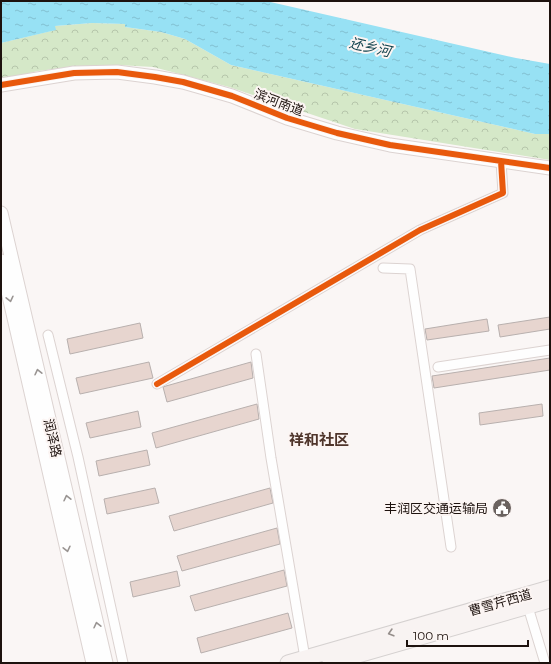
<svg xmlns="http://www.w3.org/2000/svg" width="551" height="664" viewBox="0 0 551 664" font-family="Montserrat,'Noto Sans SC',sans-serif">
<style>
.forest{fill:url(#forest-crowns)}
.water{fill:url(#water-ripples)}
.building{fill:#e7d5cf;stroke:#b8b0ae}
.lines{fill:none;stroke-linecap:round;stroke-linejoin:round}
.street-casing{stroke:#dcd3d1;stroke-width:11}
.secondary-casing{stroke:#dcd3d1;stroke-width:15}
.primary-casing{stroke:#d5d1d0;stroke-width:17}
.street{stroke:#fefefe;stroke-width:9}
.secondary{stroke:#fefefe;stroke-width:13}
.primary{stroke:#f8f3f2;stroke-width:15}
.cycleway-casing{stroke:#fcf5f3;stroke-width:8}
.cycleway{stroke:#e8590c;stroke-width:6}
.oneway{stroke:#999492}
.oneway2{stroke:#958e8b}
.labels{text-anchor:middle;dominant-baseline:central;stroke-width:4;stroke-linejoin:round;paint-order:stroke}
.street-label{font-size:13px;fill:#1d120e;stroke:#fcf5f3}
.poi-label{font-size:13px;fill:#1d120e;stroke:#fcf5f3;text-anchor:end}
.water-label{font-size:14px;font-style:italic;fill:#0a3d48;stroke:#fcf5f3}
.quarter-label{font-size:15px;font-weight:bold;fill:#4f352b;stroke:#fcf5f3}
</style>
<defs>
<pattern id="forest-crowns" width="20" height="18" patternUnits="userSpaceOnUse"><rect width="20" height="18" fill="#d5e8c8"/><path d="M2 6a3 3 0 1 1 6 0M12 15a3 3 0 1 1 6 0" fill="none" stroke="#b6c6ab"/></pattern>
<pattern id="water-ripples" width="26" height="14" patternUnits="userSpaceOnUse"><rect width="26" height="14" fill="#97e1f4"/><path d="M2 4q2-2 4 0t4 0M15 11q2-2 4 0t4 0" fill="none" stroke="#82c0d0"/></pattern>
</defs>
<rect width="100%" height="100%" fill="#faf6f5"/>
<path class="forest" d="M92,23L126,24L125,27L161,32L185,39L231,65L535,134H550V160L355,129L229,87L153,67L118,65L70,67L38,71L1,80V43L55,30V26Z"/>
<path class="water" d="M1,1H266L516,58L550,64V134H535L231,65L185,39L161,32L125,27V24L92,23L55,26L56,30L1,43Z"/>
<path class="building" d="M550,317V329L500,337L498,325Z
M487,319L489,331L427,340L425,329Z
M140,323L143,338L70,354L67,339Z
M550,358V370L434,388L432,376Z
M149,362L153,378L80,394L76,378Z
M251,362L253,378L167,402L163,387L166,386Z
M257,404L259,419L156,448L152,433Z
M542,404L543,416L480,425L479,413Z
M138,411L141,427L90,438L86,423Z
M147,450L150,465L99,476L96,461Z
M155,488L159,503L107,514L104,499Z
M270,488L273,503L174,531L169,516Z
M277,528L280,544L182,571L177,556Z
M284,570L287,586L195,611L190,596Z
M177,571L180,586L133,597L130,582Z
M288,613L292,628L201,653L197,638Z"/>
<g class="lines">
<defs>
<path id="street" d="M383,268L410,269L451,547
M48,335L78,457L123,663
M256,354L271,458L305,658
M438,367L550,350
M157,384L420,230L503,193L501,161
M528,607L545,663"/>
<path id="secondary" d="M1,85L74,73L117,72L155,77L183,82L232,96L287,118L337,133L390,145L550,168
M1,213L106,663
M1,261L93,663"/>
<path id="primary" d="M288,663L550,588
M330,663L550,600"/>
</defs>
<use href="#street" class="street-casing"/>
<use href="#secondary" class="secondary-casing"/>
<use href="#primary" class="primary-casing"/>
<use href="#street" class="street"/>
<use href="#secondary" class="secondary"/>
<use href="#primary" class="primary"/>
<defs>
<path id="cycleway" d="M1,85L74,73L117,72L155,77L183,82L232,96L287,118L337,133L390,145L550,168
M157,384L420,230L503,193L501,161"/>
</defs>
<use href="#cycleway" class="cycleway-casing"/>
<use href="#cycleway" class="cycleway"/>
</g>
<defs><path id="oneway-chevron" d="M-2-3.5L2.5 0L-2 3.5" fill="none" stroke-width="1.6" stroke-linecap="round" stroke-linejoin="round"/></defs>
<g class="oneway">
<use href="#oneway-chevron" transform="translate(10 299) rotate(77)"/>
<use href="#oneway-chevron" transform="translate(38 372) rotate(-103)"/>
<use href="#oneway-chevron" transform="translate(67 498) rotate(-103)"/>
<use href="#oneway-chevron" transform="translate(67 549) rotate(77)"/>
<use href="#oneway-chevron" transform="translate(97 625) rotate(-103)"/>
</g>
<use class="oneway2" href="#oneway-chevron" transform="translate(391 633) rotate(164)"/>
<defs>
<symbol id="civic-disc" viewBox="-11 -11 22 22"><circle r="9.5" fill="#6a625f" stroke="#fcf5f3"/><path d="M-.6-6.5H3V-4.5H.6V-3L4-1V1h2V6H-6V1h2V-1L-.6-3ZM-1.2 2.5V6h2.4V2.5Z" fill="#fff"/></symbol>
</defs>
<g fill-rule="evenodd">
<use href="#civic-disc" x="491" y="497" width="22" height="22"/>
</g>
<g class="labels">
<g class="street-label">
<text transform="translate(279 102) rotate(21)">滨河南道</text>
<text transform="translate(53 438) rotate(77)">润泽路</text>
<text transform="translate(500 602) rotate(-16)">曹雪芹西道</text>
</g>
<g class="poi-label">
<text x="488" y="508">丰润区交通运输局</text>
</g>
<g class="water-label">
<text transform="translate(370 47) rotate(13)">还乡河</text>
</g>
<g class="quarter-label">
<text x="319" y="439">祥和社区</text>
</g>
</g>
<rect width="551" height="664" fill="none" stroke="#1d120e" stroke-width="4"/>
<path d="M407 640v6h121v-6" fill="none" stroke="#1d120e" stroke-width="2"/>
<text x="413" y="640" font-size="12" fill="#1d120e" stroke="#fcf5f3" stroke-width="3" paint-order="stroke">100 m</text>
</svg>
